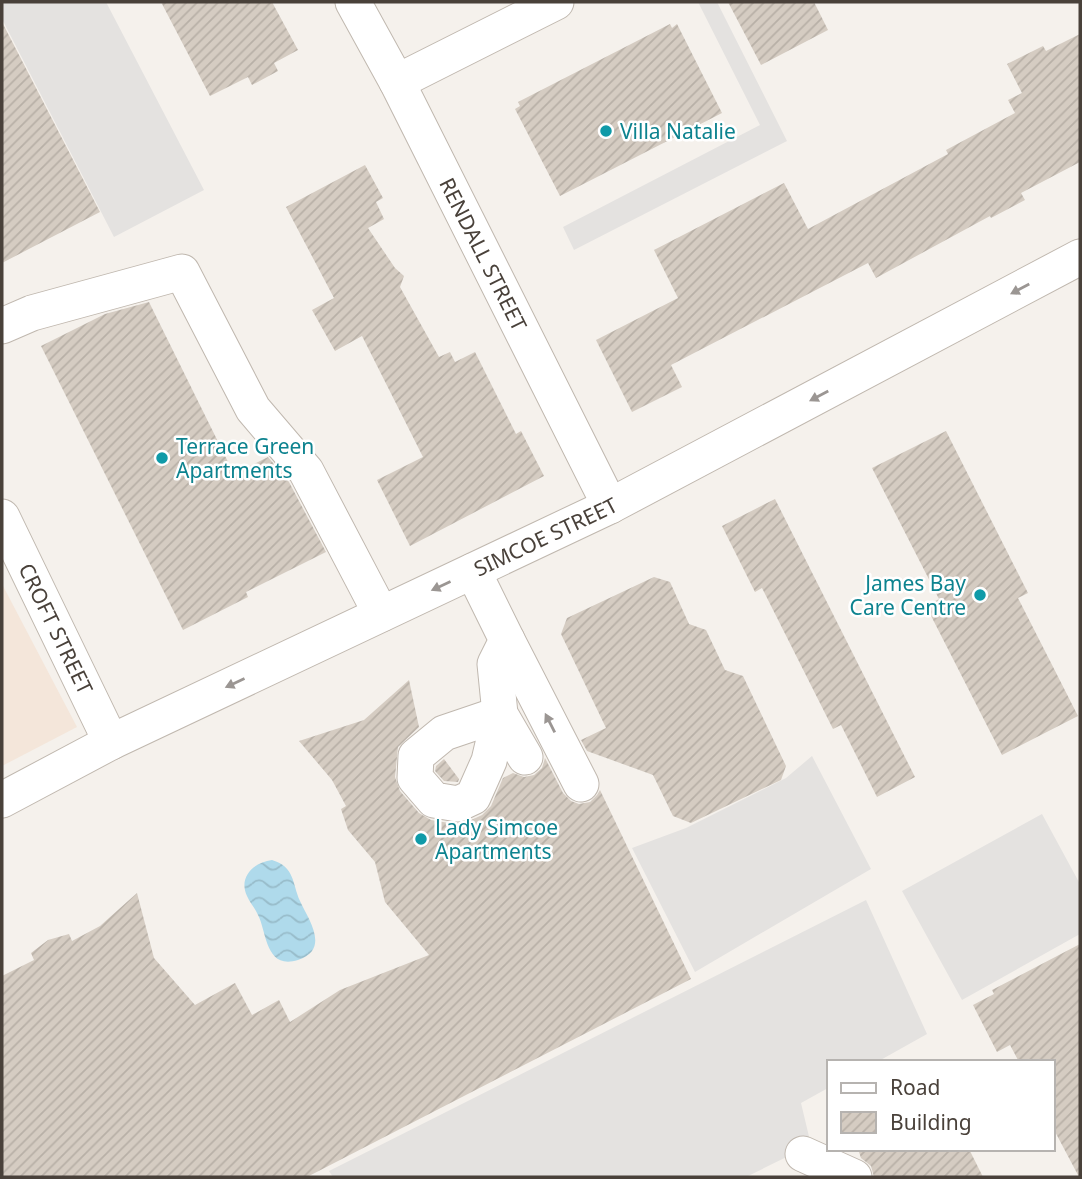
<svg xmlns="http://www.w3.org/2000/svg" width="1082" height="1179" viewBox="0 0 1082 1179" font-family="'Noto Sans',sans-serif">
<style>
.commercial{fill:#f4e6da}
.parking{fill:#e4e2e0}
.water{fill:url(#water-waves)}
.building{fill:url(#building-hatch)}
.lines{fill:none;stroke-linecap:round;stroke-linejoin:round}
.minor-casing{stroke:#c0b8af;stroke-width:37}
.minor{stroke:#fff;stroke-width:35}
.oneway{fill:#9b9693}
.culture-dot{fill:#0f9aa8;stroke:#fff;stroke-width:2.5}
.labels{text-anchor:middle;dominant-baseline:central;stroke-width:5;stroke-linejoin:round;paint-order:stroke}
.culture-label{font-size:21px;fill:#0d838f;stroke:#fff;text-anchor:start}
.street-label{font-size:21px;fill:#49413a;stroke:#fff}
</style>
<defs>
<pattern id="water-waves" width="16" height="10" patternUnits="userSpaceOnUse" patternTransform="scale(1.75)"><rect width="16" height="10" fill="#afdaeb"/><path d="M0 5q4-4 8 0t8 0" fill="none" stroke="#98bcca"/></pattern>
<pattern id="building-hatch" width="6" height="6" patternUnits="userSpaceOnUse" patternTransform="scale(1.75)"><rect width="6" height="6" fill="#d5ccc2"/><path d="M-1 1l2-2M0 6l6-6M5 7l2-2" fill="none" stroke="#b8b0a7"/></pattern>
</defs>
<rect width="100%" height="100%" fill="#f5f1ec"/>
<path class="commercial" d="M2,584L77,727L2,766Z"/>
<path class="parking" d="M2,2H106L204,190L114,237L2,19Z
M698,2H717L787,141L574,250L563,227L760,125Z
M812,756L871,869L695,972L632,848L686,828L786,778Z
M1042,814L1080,884V934L962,1000L902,891Z
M866,900L927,1034L877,1062H828V1088L801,1103L811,1145L746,1177H333L329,1171Z"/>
<path class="water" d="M272,860C295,867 292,883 300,901C308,919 331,949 298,960C265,970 267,932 258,915C255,908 250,903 247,896C238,877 254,862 272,860Z"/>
<path class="building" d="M161,2H272L298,50L274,63L278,71L252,85L248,77L210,96Z
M728,2H814L828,30L761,65Z
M2,22L100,212L2,263Z
M670,24L672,28L677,24L722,113L560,196L515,109L520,106L518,102Z
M1080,34V162L1021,193L1025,200L991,218L990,216L876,278L868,263L671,365L682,387L632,412L596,340L678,298L654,250L784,183L808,229L948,154L946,150L1015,113L1008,100L1022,93L1007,64L1043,46L1046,51Z
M365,165L383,198L376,202L384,219L368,228L395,268L404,276L400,287L439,357L450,352L455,362L475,352L516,434L521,431L544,476L410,546L377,480L423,457L362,336L335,351L312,310L334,298L286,207Z
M149,302L234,474L268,457L289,482L326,552L246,592L248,597L183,630L41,346L105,314Z
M946,431L1028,593L1018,598L1078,716L1002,755L926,606L939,599L872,468Z
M775,499L915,777L877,797L841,725L833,729L762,588L755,592L722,526Z
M654,577L670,582L689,624L706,630L725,670L743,676L786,766L781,780L691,823L673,816L653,775L587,751L581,740L606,728L561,634L567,618Z
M409,680L419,727L398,747L395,777L400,791L419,813L431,820L455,824L467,822L482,815L491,806L503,778L513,773L524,777L534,775L542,768L545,758L563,793L571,801L579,804L590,802L597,795L600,790L691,979L307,1177H2V976L34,960L31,953L48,940L69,934L72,941L100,926L137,893L154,958L195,1005L235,983L252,1015L279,1000L290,1022L340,990L429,955L385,902L375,862L348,830L341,809L346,806L332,780L299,741L364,720Z
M444,759L459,779L458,782L444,781L435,771L436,766Z
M1080,944V1177H1079L1052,1126V1062H1019L1010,1045L997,1052L973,1005L994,994L992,990Z
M858,1149H969L983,1177H874L871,1166L861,1158Z"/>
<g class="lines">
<defs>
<g id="minor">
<path id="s1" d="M353,2L397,82L610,506"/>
<path d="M397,82L556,2"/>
<path d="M2,326L32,313L182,272L253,409L306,471L381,614"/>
<path id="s2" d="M2,517L111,742"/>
<path d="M473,571L507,640L495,664L500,714L525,757"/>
<path d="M507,640L581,784"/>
<path d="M500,714L489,761L473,797L458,804L434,800L415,778L416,756L444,733Z"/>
<path id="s3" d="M2,800L111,742L610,506L1080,257"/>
<path d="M803,1154L854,1177"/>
</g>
</defs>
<use href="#minor" class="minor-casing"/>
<use href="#minor" class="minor"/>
</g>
<defs><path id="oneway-solid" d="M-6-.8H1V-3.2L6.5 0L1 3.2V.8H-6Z" transform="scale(1.75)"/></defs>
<g class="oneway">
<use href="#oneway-solid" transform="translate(1020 289) rotate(152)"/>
<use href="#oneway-solid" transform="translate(819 396) rotate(152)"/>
<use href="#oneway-solid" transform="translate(441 586) rotate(155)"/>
<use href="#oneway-solid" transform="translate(235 683) rotate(155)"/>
<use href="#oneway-solid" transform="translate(550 723) rotate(-117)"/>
</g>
<g class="culture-dot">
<circle cx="606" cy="131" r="7"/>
<circle cx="162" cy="458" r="7"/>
<circle cx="980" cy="595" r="7"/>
<circle cx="421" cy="839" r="7"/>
</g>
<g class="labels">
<g class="culture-label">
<text x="620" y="131">Villa Natalie</text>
<text x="176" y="446">Terrace Green<tspan x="176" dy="24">Apartments</tspan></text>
<text x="966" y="583" text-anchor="end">James Bay<tspan x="966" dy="24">Care Centre</tspan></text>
<text x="435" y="827">Lady Simcoe<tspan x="435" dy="24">Apartments</tspan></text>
</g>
<g class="street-label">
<text stroke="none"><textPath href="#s1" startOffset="284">RENDALL STREET</textPath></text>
<text stroke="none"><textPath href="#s3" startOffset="604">SIMCOE STREET</textPath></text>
<text stroke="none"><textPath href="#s2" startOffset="124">CROFT STREET</textPath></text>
</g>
</g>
<rect width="1082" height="1179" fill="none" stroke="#49413a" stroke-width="7"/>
<rect x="827" y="1060" width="228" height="91" fill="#ffffff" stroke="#b6b3b0" stroke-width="2"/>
<rect x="841" y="1083" width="35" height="10" fill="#ffffff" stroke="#b6b3b0" stroke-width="2"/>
<text x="890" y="1095" font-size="21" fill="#49413a">Road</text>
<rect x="841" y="1112" width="35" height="21" fill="url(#building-hatch)" stroke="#b6b3b0" stroke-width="2"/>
<text x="890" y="1130" font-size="21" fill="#49413a">Building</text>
</svg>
